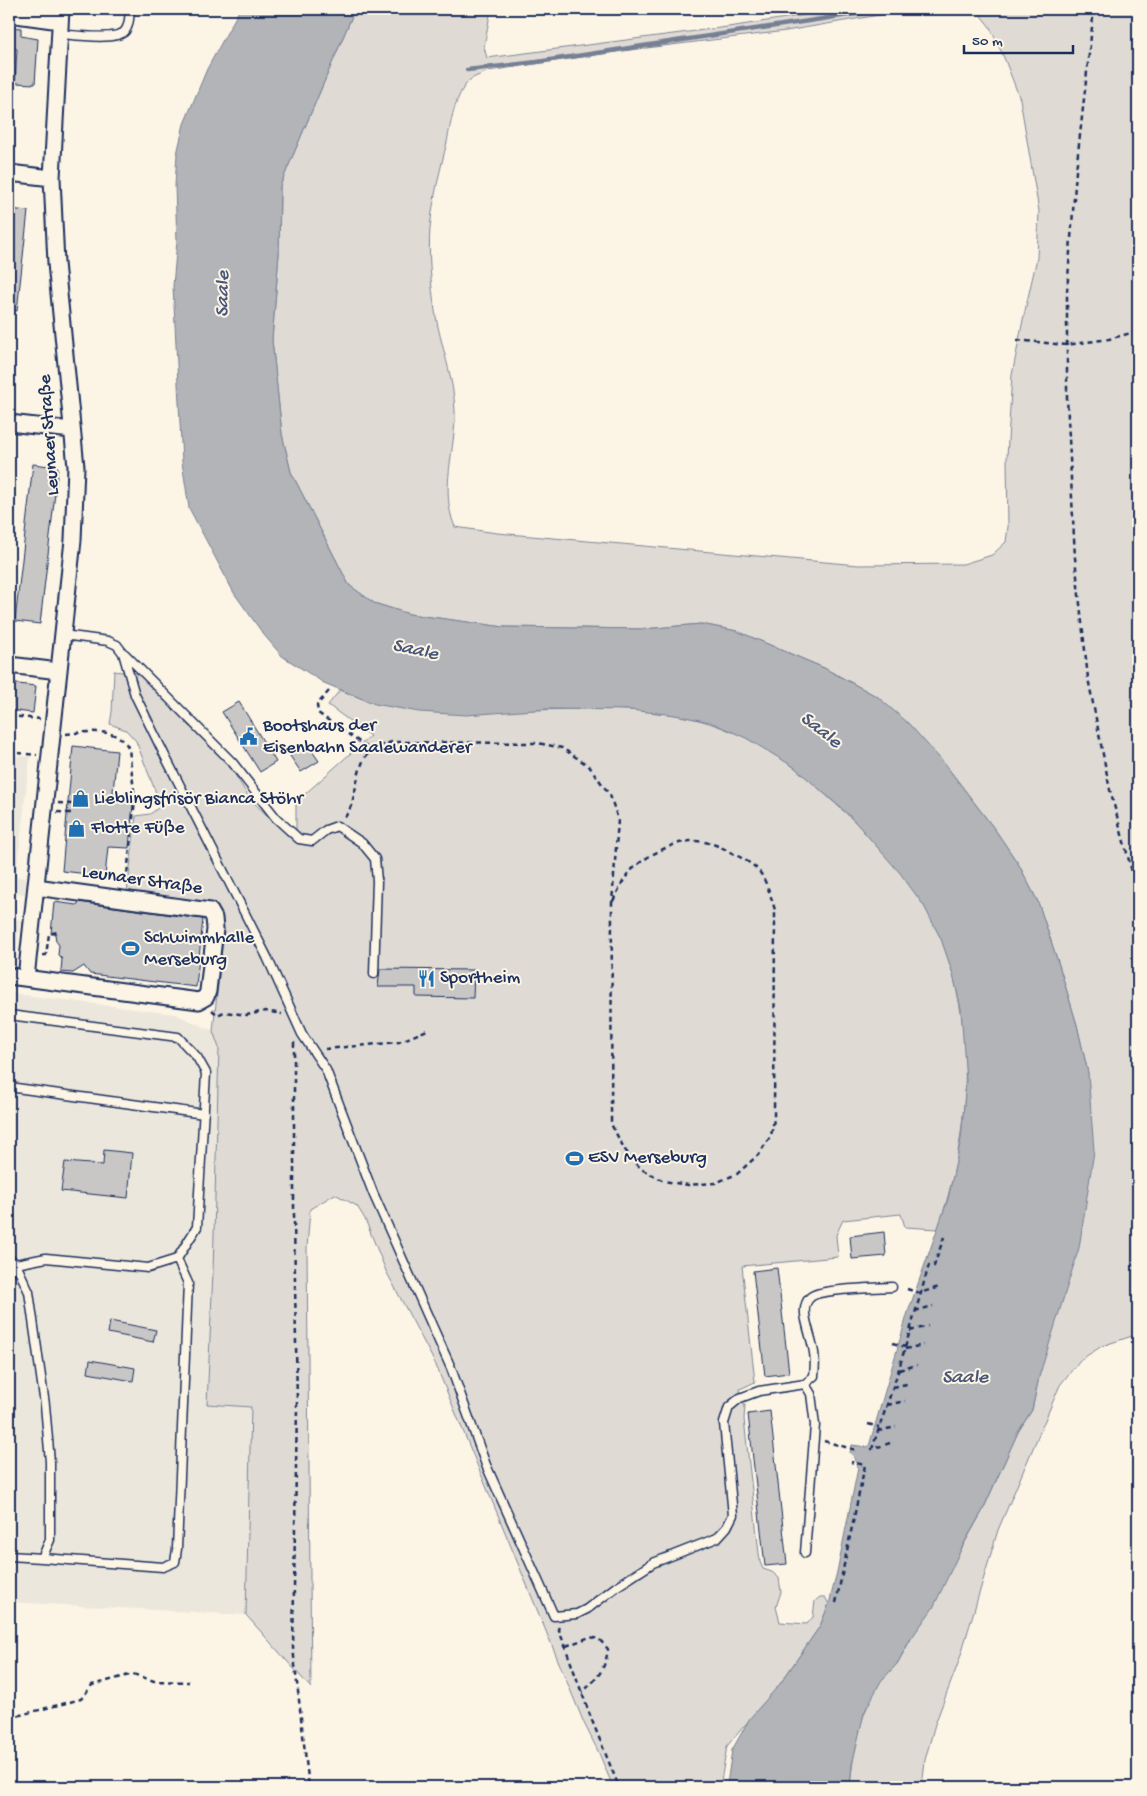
<svg xmlns="http://www.w3.org/2000/svg" width="1147" height="1796" viewBox="0 0 1147 1796" font-family="'Gochi Hand',sans-serif">
<style>
.built{fill:#ece7dc}
.green{fill:#dfdbd4;stroke:#7d8599}
.water{fill:#b2b4b8;stroke:#767f94}
.lines{fill:none;stroke-linecap:round;stroke-linejoin:round}
.stream{stroke:#767f94;stroke-width:4.5}
.building{fill:#c8c7c6;stroke:#1b2f5e}
.lane-casing{stroke:#1b2f5e;stroke-width:11}
.street-casing{stroke:#1b2f5e;stroke-width:19}
.path{stroke:#1b2f5e;stroke-width:2.5;stroke-dasharray:5 4;stroke-linecap:butt}
.lane{stroke:#fcf5e5;stroke-width:8}
.street{stroke:#fcf5e5;stroke-width:15}
.labels{text-anchor:middle;dominant-baseline:central;stroke-width:4;stroke-linejoin:round;paint-order:stroke}
.street-label{font-size:19px;fill:#1b2f5e;stroke:#fcf5e5}
.poi-label{font-size:19px;fill:#1b2f5e;stroke:#fcf5e5;text-anchor:start}
.water-label{font-size:20px;font-style:italic;fill:#485779;stroke:#fcf5e5}
</style>
<rect width="100%" height="100%" fill="#fcf5e5"/>
<filter id="ink" filterUnits="userSpaceOnUse"><feTurbulence type="fractalNoise" baseFrequency=".02" numOctaves="2"/><feDisplacementMap in="SourceGraphic" scale="10" xChannelSelector="R" yChannelSelector="G"/><feConvolveMatrix kernelMatrix="1 2 1 2 8 2 1 2 1" color-interpolation-filters="sRGB"/></filter>
<g filter="url(#ink)">
<path class="built" d="M9,755L30,757L16,877L26,878L25,894L15,893L12,918L20,920L16,956L15,959L9,962Z
M9,993L175,1014L213,1031L219,1048L213,1272L207,1404L251,1407L246,1615L9,1602Z"/>
<path class="green" d="M355,9H491L484,47L487,58L735,26L843,9H914L786,31L630,50L488,71C483,74 476,76 471,79C455,93 451,122 447,142C440,170 433,199 430,228C428,255 431,284 435,311C440,344 454,377 455,411C456,450 439,489 455,527L497,533L858,565L963,564L992,555L1006,542L1008,527L1007,457L1012,375L1024,315L1037,258L1039,211L1020,99L1005,60L990,27L978,12L973,9H1135L1138,15V1334L1102,1346L1080,1360L1060,1385L998,1530L959,1661L935,1724L925,1760L922,1787H850C853,1752 860,1712 880,1682C885,1675 891,1670 897,1664L982,1512L1018,1432L1032,1410L1039,1377L1088,1073L1077,1025L1059,965L1038,902L1019,865L996,831L944,763L878,697L824,668L737,631L701,624L644,629L504,627L409,614L374,603L349,585L291,472L282,434L272,340L279,254L280,186Z
M114,671L139,674L229,765L250,799L296,843V802L370,736L328,705L340,690C351,694 362,699 373,703C387,707 421,706 437,707C464,708 491,711 517,710C570,710 624,706 677,715C719,723 760,741 794,767C806,776 817,787 828,797C871,835 921,887 942,941C978,1034 969,1137 938,1229L905,1227L901,1214L843,1220L836,1235L838,1257L742,1266L755,1382L740,1389L742,1403L745,1405L744,1419L760,1562L763,1569L772,1572L779,1578L781,1592L776,1607L780,1622L807,1624L813,1617L815,1601L820,1597H825L829,1604L820,1626L780,1684L727,1746L720,1787H613L599,1753L584,1723L435,1363L386,1271L365,1219L357,1206L335,1194L310,1209L307,1248L311,1688L246,1615L251,1407L207,1404L213,1272L219,1048L213,1031L224,929L213,909L127,893L136,816L150,814L161,806L136,741L126,730L110,724L112,712Z"/>
<path class="water" d="M240,9H355L280,186L279,254L272,340L282,434L291,472L349,585L374,603L409,614L504,627L644,629L701,624L737,631L824,668L878,697L909,724L944,763L996,831L1019,865L1038,902L1059,965L1077,1025L1088,1073L1094,1151L1079,1248L1039,1377L1032,1410L1018,1432L982,1512L963,1545L933,1608L910,1640L897,1664L881,1681L864,1713L852,1765L850,1787H727V1784L732,1750L750,1718L780,1684L820,1626L829,1604L837,1572L858,1468L855,1458L850,1453L852,1445L867,1447L869,1446L908,1312L948,1199L961,1139L966,1081L961,1009L953,974L941,939L924,906L900,873L849,815L794,767L746,738L710,722L675,715L630,710L548,709L466,715L419,712L375,704L324,683L282,656L264,635L234,593L189,508L182,462L173,286L177,241L175,186L177,154L184,124L207,69Z"/>
<g class="lines">
<path class="stream" d="M467,70L537,62L888,9"/>
</g>
<path class="building" d="M9,27L21,28V36L38,39L35,84L15,83L17,49L9,48Z
M9,209L28,211L17,311L9,310Z
M33,464L58,467L40,624L15,621Z
M9,683L36,686L33,713L9,710Z
M239,702L276,762L260,772L222,712Z
M307,744L319,761L301,772L290,756Z
M73,746L117,751L113,792L133,804L129,848L108,847L105,876L62,871Z
M54,902L77,905L79,902L203,919L196,987L90,974L84,966L73,973L61,972L62,959L58,955L59,945L56,941L55,934H51Z
M380,969L474,970L473,998L416,997V987H378Z
M104,1150L132,1153L128,1198L61,1191L65,1162L103,1165Z
M884,1232L886,1256L852,1259L850,1236Z
M777,1268L789,1373L765,1376L753,1271Z
M110,1321L156,1330L153,1342L108,1333Z
M90,1360L135,1368L133,1381L88,1373Z
M770,1411L787,1564L765,1566L748,1414Z"/>
<g class="lines">
<defs>
<path id="lane" d="M60,34C73,35 117,41 125,31C130,25 129,16 130,9
M63,635L108,641L117,645L123,653L135,695L164,754L267,957L302,1034L326,1070L373,1193L451,1368L486,1465L554,1616L577,1614L587,1609L616,1587L653,1563L717,1538L727,1527L733,1515L724,1423L729,1407L740,1398L759,1391L805,1384L814,1376C817,1351 811,1343 806,1320C804,1312 804,1301 812,1296C822,1289 876,1288 892,1287
M125,654L232,762L276,818L299,839L312,841L326,830L337,826L362,843L375,859L377,881L374,974
M9,1015L178,1037L197,1057L206,1073L197,1227L177,1259L148,1268L46,1258L16,1264L9,1273
M9,1087L204,1114
M9,1258L16,1264L29,1292L45,1405L50,1462V1540L42,1558L9,1556
M805,1553L815,1425L811,1394L805,1384
M42,1558L163,1567L175,1562L177,1549L188,1283L177,1259"/>
<path id="street" d="M9,14L60,21
M9,173L52,178
M9,423L72,430
M9,665L59,671
M9,976L199,1001L206,997L208,991L215,929L214,918L210,911L36,887
M26,978L73,540L76,467L56,263L52,178L61,9"/>
</defs>
<use href="#lane" class="lane-casing"/>
<use href="#street" class="street-casing"/>
<path class="path" d="M1094,9L1076,171L1067,292V398L1075,558L1088,678L1110,790L1138,894
M1017,340L1066,345L1109,339L1138,331
M329,691L317,705L318,713L371,750
M9,716L40,719
M66,734C86,732 119,726 129,749L135,799L126,884
M9,752L37,755
M58,803L72,804
M57,812L71,813
M345,817C359,800 354,759 374,749C379,746 386,744 392,742L538,743L562,748L589,766L610,795L618,820L612,903L611,1124L625,1150L641,1169L664,1181L688,1185L715,1183L737,1174L758,1155L771,1136L774,1119L775,910C771,897 767,882 759,871C752,863 740,857 730,852C718,845 704,840 690,841C671,843 641,858 629,873C622,882 617,893 612,903
M43,955H46L49,934L57,932
M212,1010L218,1015L224,1012L247,1015L265,1011L282,1014
M294,1042V1220L297,1406L293,1648L309,1787
M325,1049L399,1042L427,1030
M907,1289L920,1293L939,1287
M915,1311L933,1306
M910,1331L928,1326
M893,1343L905,1347
M905,1349L923,1345
M899,1370L917,1365
M893,1387L911,1383
M887,1405L905,1401
M868,1424L879,1427
M878,1431L896,1427
M824,1441L856,1450
M890,1443L872,1449L898,1372L929,1265L934,1266L944,1237
M836,1603L865,1465L851,1462
M558,1627L591,1718L619,1787
M566,1646L590,1637L599,1639L608,1649C605,1671 597,1678 582,1693
M9,1718L81,1699L92,1685L133,1674L154,1681L189,1682"/>
<use href="#lane" class="lane"/>
<use href="#street" class="street"/>
</g>
</g>
<defs>
<symbol id="civic-bare" viewBox="-9 -9 18 18"><path d="M-.6-6.5H3V-4.5H.6V-3L4-1V1h2V6H-6V1h2V-1L-.6-3ZM-1.2 2.5V6h2.4V2.5Z" fill="#1f6fb2" stroke="#fcf5e5" stroke-width="2.5" paint-order="stroke"/></symbol>
<symbol id="shop-bare" viewBox="-9 -9 18 18"><path d="M-5-2.5h2.3a2.7 3.5 0 0 1 5.4 0H5L5.5 6h-11ZM-1.5-2.5h3a1.5 2.3 0 0 0-3 0Z" fill="#1f6fb2" stroke="#fcf5e5" stroke-width="2.5" paint-order="stroke"/></symbol>
<symbol id="stadium-bare" viewBox="-9 -9 18 18"><path d="M0-5a6.5 5 0 1 0 0 10a6.5 5 0 1 0 0-10ZM-3.5-1.8h7v3.6h-7Z" fill="#1f6fb2" stroke="#fcf5e5" stroke-width="2.5" paint-order="stroke"/></symbol>
<symbol id="restaurant-bare" viewBox="-9 -9 18 18"><path d="M-5-6h1v4h1v-4h1v4h1v-4h1v5L-1.5 .5V6h-2V.5L-5-1ZM5-6V6H3V1.5H1.5Q1.5-4 5-6Z" fill="#1f6fb2" stroke="#fcf5e5" stroke-width="2.5" paint-order="stroke"/></symbol>
</defs>
<g fill-rule="evenodd">
<use href="#civic-bare" x="236" y="724" width="25" height="25"/>
<use href="#shop-bare" x="68" y="786" width="25" height="25"/>
<use href="#shop-bare" x="64" y="816" width="25" height="25"/>
<use href="#stadium-bare" x="118" y="936" width="25" height="25"/>
<use href="#restaurant-bare" x="414" y="966" width="25" height="25"/>
<use href="#stadium-bare" x="562" y="1146" width="25" height="25"/>
</g>
<g class="labels">
<g class="street-label">
<text transform="translate(50 435) rotate(-94)">Leunaer Straße</text>
<text transform="translate(142 881) rotate(8)">Leunaer Straße</text>
</g>
<g class="poi-label">
<text x="263" y="726">Bootshaus der<tspan x="263" dy="22">Eisenbahn Saalewanderer</tspan></text>
<text x="94" y="799">Lieblingsfrisör Bianca Stöhr</text>
<text x="91" y="828">Flotte Füße</text>
<text x="144" y="938">Schwimmhalle<tspan x="144" dy="22">Merseburg</tspan></text>
<text x="440" y="978">Sportheim</text>
<text x="588" y="1158">ESV Merseburg</text>
</g>
<g class="water-label">
<text transform="translate(224 294) rotate(-89)">Saale</text>
<text transform="translate(415 651) rotate(12)">Saale</text>
<text transform="translate(820 731) rotate(38)">Saale</text>
<text x="965" y="1378">Saale</text>
</g>
</g>
<rect width="1147" height="1796" fill="none" stroke="#fcf5e5" stroke-width="30"/>
<rect x="15" y="15" width="1117" height="1766" fill="none" stroke="#1b2f5e" stroke-width="2" filter="url(#ink)"/>
<path d="M964 45v8h109v-8" fill="none" stroke="#1b2f5e" stroke-width="2.5"/>
<text x="972" y="45" font-size="15" fill="#1b2f5e" stroke="#fcf5e5" stroke-width="4" paint-order="stroke">50 m</text>
</svg>
